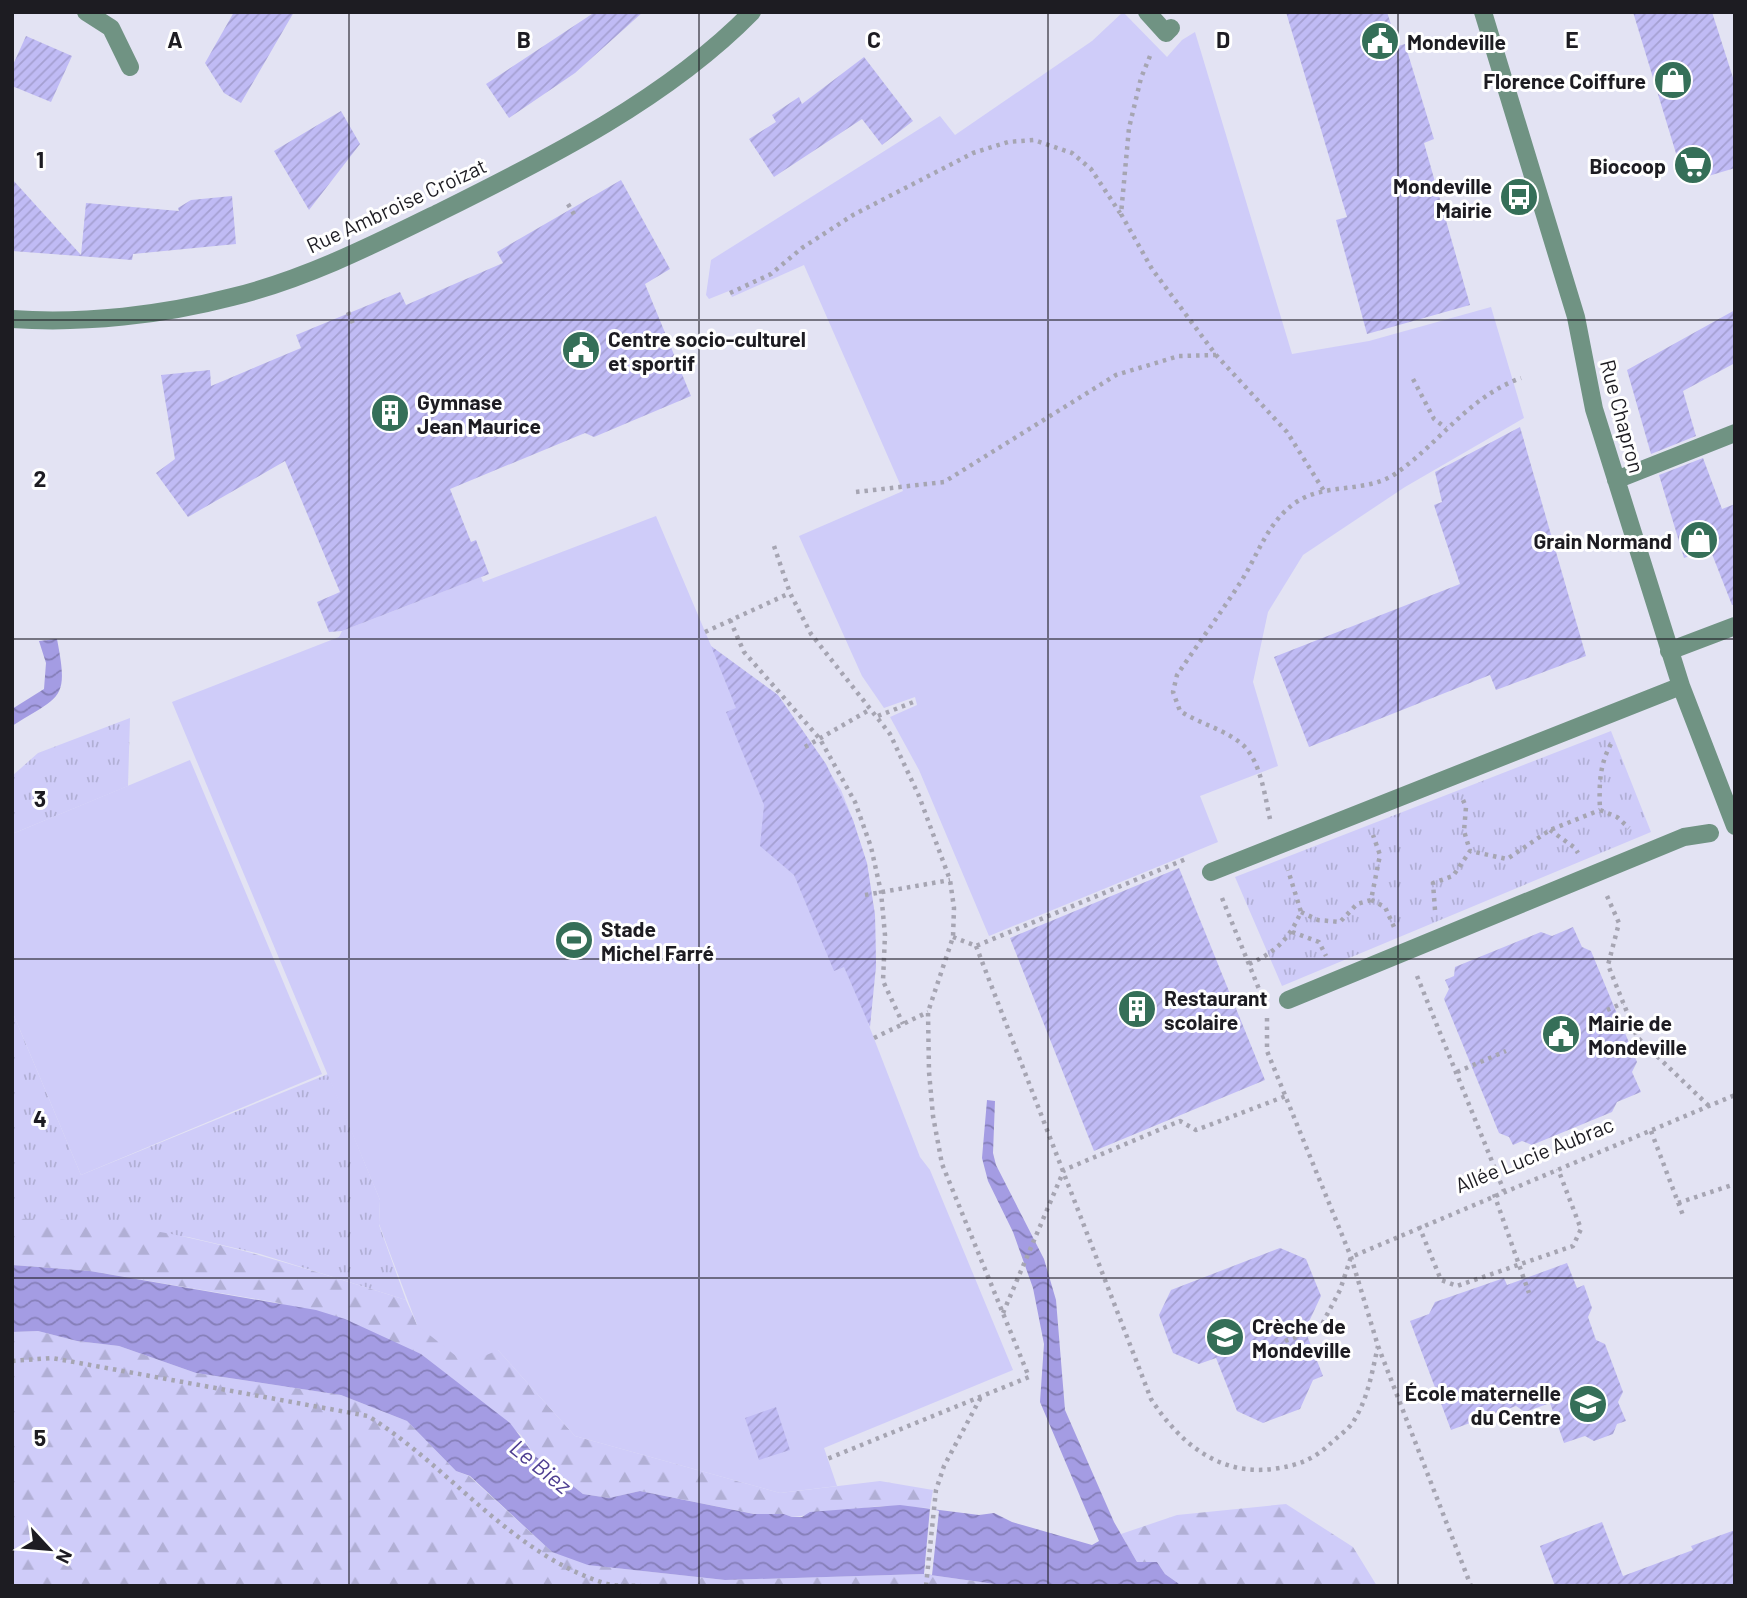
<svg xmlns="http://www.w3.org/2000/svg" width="1747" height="1598" viewBox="0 0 1747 1598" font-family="Barlow,sans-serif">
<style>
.grass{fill:url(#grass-tufts)}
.forest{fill:url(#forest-firs)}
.park{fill:#cfccf9}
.water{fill:url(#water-waves)}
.pier{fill:#e3e3f3}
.building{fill:url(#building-hatch)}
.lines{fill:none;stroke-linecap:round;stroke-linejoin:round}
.path{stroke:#a6a5b2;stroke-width:4.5;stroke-dasharray:3.5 5;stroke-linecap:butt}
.minor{stroke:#709383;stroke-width:18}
.grid{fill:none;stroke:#1d1c22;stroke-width:2;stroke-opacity:0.55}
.labels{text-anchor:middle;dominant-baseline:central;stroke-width:6;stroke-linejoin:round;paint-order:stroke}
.poi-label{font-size:21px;font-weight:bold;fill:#1d1c22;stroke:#fff;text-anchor:start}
.street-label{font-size:21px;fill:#1d1c22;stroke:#fff}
.water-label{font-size:23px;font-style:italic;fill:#4f3f92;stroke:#fff}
.grid-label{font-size:23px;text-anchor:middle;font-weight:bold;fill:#1d1c22;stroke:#fff;stroke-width:6;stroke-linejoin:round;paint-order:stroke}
</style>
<defs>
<pattern id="grass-tufts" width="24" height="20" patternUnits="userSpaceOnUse" patternTransform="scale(1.75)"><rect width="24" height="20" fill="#cfccf9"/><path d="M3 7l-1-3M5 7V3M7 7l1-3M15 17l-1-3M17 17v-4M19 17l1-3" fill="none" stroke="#b1afd5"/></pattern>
<pattern id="forest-firs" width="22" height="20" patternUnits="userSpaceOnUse" patternTransform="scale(1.75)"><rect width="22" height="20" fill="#cfccf9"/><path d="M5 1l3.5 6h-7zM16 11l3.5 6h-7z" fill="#b1afd5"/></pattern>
<pattern id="water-waves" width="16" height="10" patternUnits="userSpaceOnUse" patternTransform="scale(1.75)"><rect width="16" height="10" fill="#a49ce3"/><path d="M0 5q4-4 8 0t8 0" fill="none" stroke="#857eb8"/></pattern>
<pattern id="building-hatch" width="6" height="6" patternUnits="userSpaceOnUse" patternTransform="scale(1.75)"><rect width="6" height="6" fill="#c0bbf5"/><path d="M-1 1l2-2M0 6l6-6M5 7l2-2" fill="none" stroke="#a5a0d2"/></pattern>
</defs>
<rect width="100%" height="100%" fill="#e3e3f3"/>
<path class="grass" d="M130,718L128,786L12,834V776L38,753Z
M1611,731L1651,832L1282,986L1235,877Z
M12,1011L81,1175L328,1074L380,1200L379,1225L406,1300L260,1254L188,1237L12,1219Z"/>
<path class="forest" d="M12,1219C147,1215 279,1260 406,1300L417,1325L498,1350L575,1436L780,1493L880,1481L933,1490L930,1508L880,1506L792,1517L784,1514H755L640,1491L609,1498L583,1494L535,1456L521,1435L421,1354L279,1303L90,1271L12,1265Z
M38,1331L77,1341L119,1346L196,1373L341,1395L407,1421L456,1471L469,1476L552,1552L607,1567L725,1580L923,1574L1009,1586H12V1332Z
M1286,1504L1353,1547L1377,1586H1182L1165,1574L1157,1562H1137L1121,1534L1177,1515Z"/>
<path class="park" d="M1123,12L1167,57L1182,40L1195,32L1292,354L1369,341L1491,307L1524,418L1405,487L1303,555L1268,612L1253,682L1278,766L1200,796L1218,842L989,936L919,770L890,717L917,705L915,697L884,708L862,676L799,536L903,491L804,265L732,297L729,291L709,299L706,295L711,260L940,116L955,135L1092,41Z
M656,516L712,648L742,669L800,727L841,790L853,820L867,865L875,915L876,966L868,1023L920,1157L930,1170L1013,1370L824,1448L837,1486L780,1493L575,1436L498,1350L466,1364L417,1325L379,1224L380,1200L172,702L339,637L342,631L481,577L483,582Z
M190,760L322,1074L81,1175L12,1011V834Z"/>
<path class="water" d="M57,639C69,701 61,695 12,726V709L44,689L46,663L39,641Z
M987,1100L995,1101L993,1153L996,1165L1044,1259L1056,1300L1065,1410L1114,1522L1137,1562H1157L1165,1574L1182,1586H1009L923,1574L725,1580L588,1565L552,1552L470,1476L456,1471L407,1421L341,1395L196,1373L119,1346L77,1341L38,1331L12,1332V1265L90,1271L316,1310L345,1319L421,1354L510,1423L535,1456L583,1494L609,1498L640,1491L754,1514H784L792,1517H802L810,1512L900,1505L979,1515L994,1513L1012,1522L1092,1545L1099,1541L1040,1402L1044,1344L1033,1288L1013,1232L988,1181L982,1158Z"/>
<path class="pier" d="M930,1508L939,1511L932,1575L924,1574Z"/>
<path class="building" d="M234,12H294L241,103L224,93L205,63Z
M595,12H643L575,73L509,118L486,84Z
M1286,12H1387L1398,46L1405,44L1434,139L1424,143L1470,305L1367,334L1336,220L1347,217Z
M1633,12H1712L1735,84V168L1685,183Z
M26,36L72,56L51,102L12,86V67Z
M864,57L913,121L882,145L862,119L774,177L749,139L776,122L772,115L799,97L802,104Z
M341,111L360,144L309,210L274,151Z
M12,179L81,255L86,203L179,211L178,208L191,200L232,196L236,244L133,254L132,260L12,251Z
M621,180L670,269L645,284L691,396L594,437L585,433L450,489L471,542L476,540L489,574L342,631L329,632L317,602L340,592L285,461L188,517L156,473L175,459L161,375L210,370L211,386L301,348L296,335L400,292L406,305L503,263L497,252Z
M1735,310V363L1683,391L1696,436L1651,454L1627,370Z
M1520,427L1586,656L1496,690L1490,675L1309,747L1274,657L1460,584L1434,505L1442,502L1435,472Z
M1703,458L1722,509L1735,504V605H1732L1710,549L1684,558L1659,475Z
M711,646L778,695L826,764L853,820L867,863L875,915L876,966L870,1027L844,967L834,971L794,875L760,846L764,805L726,712L736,708Z
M1179,868L1265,1080L1094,1151L1010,938Z
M1573,927L1582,947L1591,951L1637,1062L1632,1072L1641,1092L1617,1102L1612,1112L1532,1145L1522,1141L1513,1145L1509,1137L1499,1133L1444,999L1449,989L1445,980L1454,976L1455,967L1541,932L1552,936Z
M1280,1248L1306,1259L1321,1296L1305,1330L1323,1376L1313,1380L1300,1409L1263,1423L1237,1411L1216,1358L1199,1364L1173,1353L1159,1315L1171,1290Z
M1567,1263L1577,1288L1584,1285L1592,1308L1588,1317L1596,1340L1605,1344L1623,1392L1618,1402L1626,1421L1617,1424L1613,1434L1594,1441L1585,1436L1564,1443L1550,1403L1525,1412L1516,1406L1451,1430L1410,1321L1429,1314L1435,1302L1504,1278L1507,1285Z
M776,1407L790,1450L759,1460L745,1418Z
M1602,1522L1623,1576L1693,1550L1691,1546L1735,1530V1586H1555L1540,1546Z"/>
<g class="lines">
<path class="path" d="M1150,56L1141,78L1129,128L1121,214L1152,269L1216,355L1287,432L1324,491
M568,204L575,216
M730,293L771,274L802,248L853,215L973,153L1008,142L1034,140L1072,153L1091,169L1120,213
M348,312L354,326
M1413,379L1434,419L1446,428
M856,492L944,482L1116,375L1179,356L1216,355
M774,546L790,593L811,634L890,734L919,796L950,880L954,908L953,937L928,1012L929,1072L933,1116L942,1164L1029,1377L827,1459
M730,620L744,652L820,739L855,802L871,847L881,892L885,935L883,981L903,1024
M705,632L790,593
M878,716L916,701
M1611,744C1599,765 1599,787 1600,810L1617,817L1629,828
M805,747L871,709
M1463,800L1466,807L1464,831L1470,851
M1270,819C1265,797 1261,763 1244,746C1227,730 1200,724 1180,711L1173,692L1177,675C1198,644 1220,614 1240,583C1259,554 1267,521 1298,501C1327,483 1366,493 1395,474C1440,443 1468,397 1521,378
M1550,830L1575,848L1578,853
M865,895L950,880
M1607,896L1619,923L1608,965L1637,1037L1709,1106
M1222,898L1261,994
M1371,900L1385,907L1394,927
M1435,910L1433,883L1453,876L1470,851L1507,859L1550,830L1600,810
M1301,912L1318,920L1340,922L1357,904L1371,900L1380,855L1373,835
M1292,932L1319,942L1326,956
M953,937L976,946L1186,859
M976,946L1151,1399C1179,1442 1218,1476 1273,1469C1296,1466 1313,1460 1330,1444C1337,1437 1348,1430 1353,1422C1368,1399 1372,1372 1378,1346
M1249,964C1276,952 1289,939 1301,912L1288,870
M1417,976L1504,1191
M1607,1010L1623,1003
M1267,1018V1051L1351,1257L1378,1346L1471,1586
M874,1038L928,1012
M1457,1072L1506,1051
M1651,1131L1684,1218
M1494,1194L1529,1293
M1678,1203L1735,1184
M1419,1226L1441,1280L1457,1286L1573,1246L1581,1229L1558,1169
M1003,1313L1064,1170L1180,1121L1196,1130L1286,1096
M1285,1341L1320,1328L1340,1290L1351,1257L1735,1095
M12,1361L52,1358L368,1416C450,1467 510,1553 604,1583C615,1587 630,1585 641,1586
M926,1586L936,1490L944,1466L981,1397"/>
<path class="minor" d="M86,12L111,28L130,67
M1147,12L1166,33L1171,28
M1483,12L1576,317L1594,409L1681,686L1735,826
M12,319C84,324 163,315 232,297C306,279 375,244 442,211C549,158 668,98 752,12
M1616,480L1735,433
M1669,651L1735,626
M1211,872L1681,686
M1288,1000L1684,837L1710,833"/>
</g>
<path class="grid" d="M349,12V1586M699,12V1586M1048,12V1586M1398,12V1586M12,320H1735M12,639H1735M12,959H1735M12,1278H1735"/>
<defs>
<symbol id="civic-disc" viewBox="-11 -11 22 22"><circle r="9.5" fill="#356f58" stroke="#fff"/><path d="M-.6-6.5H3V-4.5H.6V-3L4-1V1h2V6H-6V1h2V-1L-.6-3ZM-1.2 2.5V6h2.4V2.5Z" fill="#fff"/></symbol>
<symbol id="shop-disc" viewBox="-11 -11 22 22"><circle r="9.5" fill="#356f58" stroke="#fff"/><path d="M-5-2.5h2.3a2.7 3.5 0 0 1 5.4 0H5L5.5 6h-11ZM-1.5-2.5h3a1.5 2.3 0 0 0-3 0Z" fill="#fff"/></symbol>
<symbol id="supermarket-disc" viewBox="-11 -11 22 22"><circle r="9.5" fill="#356f58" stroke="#fff"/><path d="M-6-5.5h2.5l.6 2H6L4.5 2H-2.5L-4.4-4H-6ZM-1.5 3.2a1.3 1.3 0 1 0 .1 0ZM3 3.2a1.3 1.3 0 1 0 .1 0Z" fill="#fff"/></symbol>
<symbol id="bus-disc" viewBox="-11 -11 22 22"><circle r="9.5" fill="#356f58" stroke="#fff"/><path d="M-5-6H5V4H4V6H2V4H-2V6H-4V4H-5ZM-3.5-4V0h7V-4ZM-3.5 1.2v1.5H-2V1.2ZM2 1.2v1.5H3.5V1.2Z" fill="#fff"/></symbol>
<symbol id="building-disc" viewBox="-11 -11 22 22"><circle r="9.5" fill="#356f58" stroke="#fff"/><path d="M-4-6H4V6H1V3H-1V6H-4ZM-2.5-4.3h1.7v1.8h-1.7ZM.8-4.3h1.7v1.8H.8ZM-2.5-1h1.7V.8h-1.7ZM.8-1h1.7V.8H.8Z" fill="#fff"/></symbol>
<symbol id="stadium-disc" viewBox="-11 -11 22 22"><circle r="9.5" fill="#356f58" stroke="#fff"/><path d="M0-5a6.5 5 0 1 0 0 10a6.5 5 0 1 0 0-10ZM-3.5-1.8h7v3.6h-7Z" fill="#fff"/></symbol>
<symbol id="school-disc" viewBox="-11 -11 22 22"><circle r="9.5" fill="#356f58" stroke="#fff"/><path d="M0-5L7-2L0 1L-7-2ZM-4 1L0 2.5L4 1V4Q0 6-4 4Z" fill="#fff"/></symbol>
</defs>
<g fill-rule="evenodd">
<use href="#civic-disc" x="1358" y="19" width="44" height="44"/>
<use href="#shop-disc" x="1651" y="58" width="44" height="44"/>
<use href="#supermarket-disc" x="1671" y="143" width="44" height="44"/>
<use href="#bus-disc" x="1497" y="175" width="44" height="44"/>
<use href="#civic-disc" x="559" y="328" width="44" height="44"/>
<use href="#building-disc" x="368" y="391" width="44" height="44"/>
<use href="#shop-disc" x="1677" y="518" width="44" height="44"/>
<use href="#stadium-disc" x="552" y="918" width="44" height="44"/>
<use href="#building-disc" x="1115" y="987" width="44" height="44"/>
<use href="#civic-disc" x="1539" y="1012" width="44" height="44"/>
<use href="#school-disc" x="1203" y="1315" width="44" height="44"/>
<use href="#school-disc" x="1566" y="1382" width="44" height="44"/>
</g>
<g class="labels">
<g class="poi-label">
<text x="1407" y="41">Mondeville</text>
<text x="1646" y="80" text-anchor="end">Florence Coiffure</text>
<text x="1666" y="165" text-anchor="end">Biocoop</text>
<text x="1492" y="185" text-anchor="end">Mondeville<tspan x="1492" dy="24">Mairie</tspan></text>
<text x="608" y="338">Centre socio-culturel<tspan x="608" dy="24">et sportif</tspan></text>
<text x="417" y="401">Gymnase<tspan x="417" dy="24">Jean Maurice</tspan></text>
<text x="1672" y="540" text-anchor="end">Grain Normand</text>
<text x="601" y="928">Stade<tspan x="601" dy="24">Michel Farré</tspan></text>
<text x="1164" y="997">Restaurant<tspan x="1164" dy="24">scolaire</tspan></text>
<text x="1588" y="1022">Mairie de<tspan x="1588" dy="24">Mondeville</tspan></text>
<text x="1252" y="1325">Crèche de<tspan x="1252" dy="24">Mondeville</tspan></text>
<text x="1561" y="1392" text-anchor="end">École maternelle<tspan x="1561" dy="24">du Centre</tspan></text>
</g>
<g class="street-label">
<text transform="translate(396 205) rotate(-25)">Rue Ambroise Croizat</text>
<text transform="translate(1623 416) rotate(75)">Rue Chapron</text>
<text transform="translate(1534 1154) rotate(-22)">Allée Lucie Aubrac</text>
</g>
<g class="water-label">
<text transform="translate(541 1466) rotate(39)">Le Biez</text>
</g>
</g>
<g class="grid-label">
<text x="175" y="48">A</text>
<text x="524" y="48">B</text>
<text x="874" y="48">C</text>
<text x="1223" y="48">D</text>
<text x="1572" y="48">E</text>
<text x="40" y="168">1</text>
<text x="40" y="487">2</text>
<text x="40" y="807">3</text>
<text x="40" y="1127">4</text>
<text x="40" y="1446">5</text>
</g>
<rect width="1747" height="1598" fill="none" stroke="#1d1c22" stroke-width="28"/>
<g transform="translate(49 1549) rotate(116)" stroke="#ffffff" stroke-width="5" paint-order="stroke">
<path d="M0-5L12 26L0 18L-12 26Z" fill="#1d1c22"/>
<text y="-10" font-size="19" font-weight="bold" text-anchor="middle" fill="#1d1c22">N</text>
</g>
</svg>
